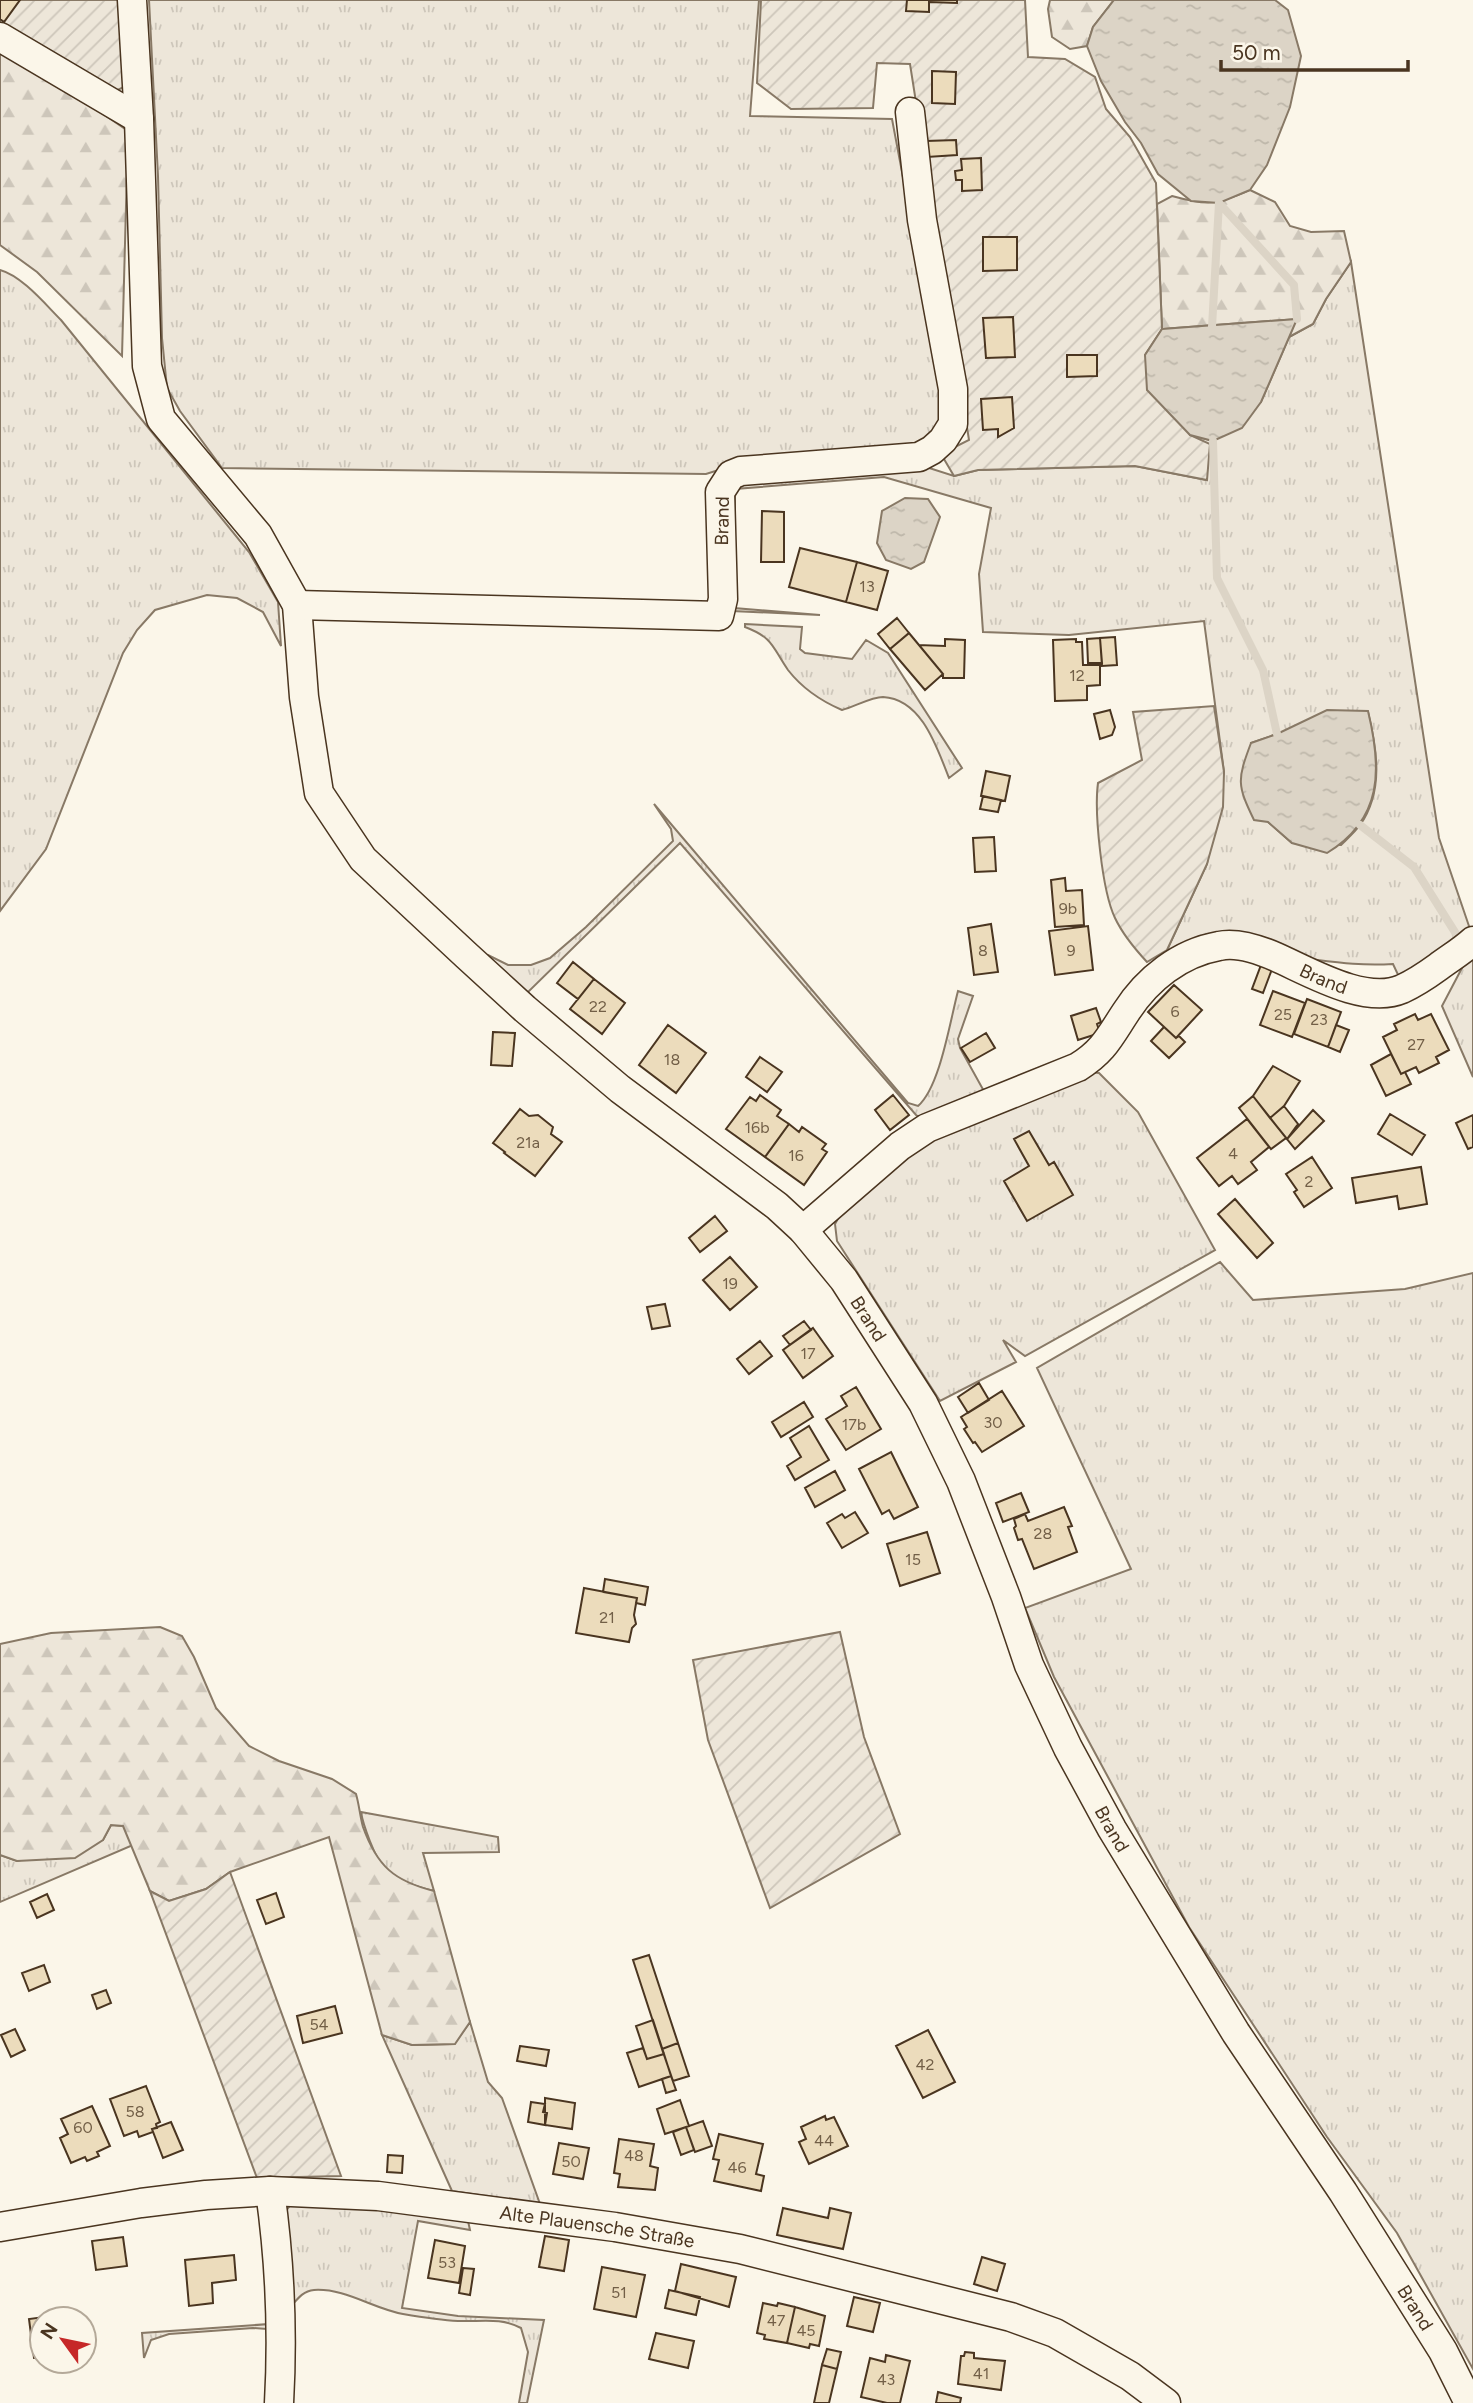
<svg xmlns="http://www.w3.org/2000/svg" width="1473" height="2403" viewBox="0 0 1473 2403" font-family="Figtree,sans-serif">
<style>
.grass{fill:url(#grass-tufts);stroke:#887966;stroke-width:2;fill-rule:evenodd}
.forest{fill:url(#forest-firs);stroke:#887966;stroke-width:2}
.garden{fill:url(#garden-furrows);stroke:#887966;stroke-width:2}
.water{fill:url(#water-ripples);stroke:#887966;stroke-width:2}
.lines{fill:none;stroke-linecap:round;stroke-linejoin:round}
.stream{stroke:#dcd4c6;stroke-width:8}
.building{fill:#ecdcbc;stroke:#4a3520;stroke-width:2}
.minor-casing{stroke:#4a3520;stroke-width:31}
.minor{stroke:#fbf6e9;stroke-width:28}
.labels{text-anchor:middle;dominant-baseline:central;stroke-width:5;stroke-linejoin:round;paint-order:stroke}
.number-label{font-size:16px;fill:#725f47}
.street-label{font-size:19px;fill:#4a3520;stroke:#fbf6e9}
</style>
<defs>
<pattern id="grass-tufts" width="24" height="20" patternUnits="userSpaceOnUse" patternTransform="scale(1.75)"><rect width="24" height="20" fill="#ede6d9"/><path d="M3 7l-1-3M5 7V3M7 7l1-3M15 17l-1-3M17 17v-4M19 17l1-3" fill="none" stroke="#cdc6ba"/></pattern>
<pattern id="forest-firs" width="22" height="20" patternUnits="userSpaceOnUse" patternTransform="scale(1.75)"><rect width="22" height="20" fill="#ede6d9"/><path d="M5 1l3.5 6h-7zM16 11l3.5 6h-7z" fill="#cdc6ba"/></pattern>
<pattern id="garden-furrows" width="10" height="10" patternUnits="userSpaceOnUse" patternTransform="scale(1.75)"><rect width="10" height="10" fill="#ede6d9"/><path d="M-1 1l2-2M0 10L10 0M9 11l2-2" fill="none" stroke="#cdc6ba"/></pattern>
<pattern id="water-ripples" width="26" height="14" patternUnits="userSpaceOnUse" patternTransform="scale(1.75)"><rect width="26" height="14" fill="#dcd4c6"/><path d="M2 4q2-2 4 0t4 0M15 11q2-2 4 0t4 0" fill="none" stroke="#beb7aa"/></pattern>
</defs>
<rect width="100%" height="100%" fill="#fbf6e9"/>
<path class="grass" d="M149,0H759L750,116L892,119L949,421L930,446L744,462L706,474L222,468L180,411L167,388L162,338L158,176Z
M1351,262L1439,838L1470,929L1400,979L1393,964C1358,966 1335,962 1302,958C1257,953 1212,953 1167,950L1207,864L1224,772L1204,621L1069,635L983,632L979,574L991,508L884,477L735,489L734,608L820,615L732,611L727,500L738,480L923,466L954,476L978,470L1135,466L1206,480L1190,435L1213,441L1261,402L1289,337L1313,324L1326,299ZM1368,712C1377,749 1384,791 1360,825C1355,832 1347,839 1341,845L1292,843L1268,822L1251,743L1277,734Z
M0,270C22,276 45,304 61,320L249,552L278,602L281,646L263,612L237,598L207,595L155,610L137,630L123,653L46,849L0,911Z
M745,624L802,627L800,649L805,653L852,659L866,640L888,653L962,768L949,778C937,748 922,699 883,697C871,697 854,707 842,710C821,701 802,688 788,670C772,647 774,638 745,627Z
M654,804L908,1103L918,1106C940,1087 950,1021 958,991L973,996L958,1039L960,1048L985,1093L923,1119L916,1115L680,843L523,997L482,961L488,955L508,965H531L550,958L586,927L673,841L671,829Z
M1473,947V1077L1442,1006Z
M1089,1072L1099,1073L1138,1112L1215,1250L1025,1356L1003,1340L1016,1362L940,1401L837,1241L835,1224L844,1208L943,1128Z
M1220,1262L1253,1300L1405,1289L1473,1273V2369L1397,2233L1327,2137L1189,1927L1054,1677L1025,1608L1131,1569L1037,1368Z
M361,1812L498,1837L499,1852L423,1853L434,1891C417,1887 396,1881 384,1868C375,1858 363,1825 361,1812Z
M111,1825L124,1826L133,1845L0,1902V1855L17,1861L103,1840Z
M470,2022L488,2082L502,2098L540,2204L452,2191L382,2035L412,2045L454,2044Z
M343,2203L468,2221L470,2230L418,2221L402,2308L458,2316L544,2320L527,2403H519L528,2352L521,2328C501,2317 480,2322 458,2321C440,2320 421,2317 403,2314C374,2309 345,2288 314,2290C304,2291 299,2297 293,2304L284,2214L291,2204Z
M270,2324L267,2329L253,2328L169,2334L151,2340L144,2358L142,2333Z"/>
<path class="forest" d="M1050,0H1114L1093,27L1087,46L1070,49L1052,37L1048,9Z
M0,43L128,131L122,356L37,272L0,245Z
M1250,190L1275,202L1290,226L1311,232L1344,231L1351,262L1326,299L1313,324L1289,337L1296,319L1162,329L1157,204L1172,196C1208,206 1215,205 1250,190Z
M160,1627L182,1636L194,1657L216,1708L249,1746L279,1761L332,1779L356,1794C359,1804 360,1816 363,1827C377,1866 394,1881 434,1891L470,2022L455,2044L412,2045L382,2035L329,1837L230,1872L206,1889L169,1901L150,1891L123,1826L111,1825L103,1840L75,1858L17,1861L0,1855V1644L51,1633Z"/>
<path class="garden" d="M0,0H119L124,87L105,96L0,33Z
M761,0H1025L1028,57L1065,59L1095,77L1106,109L1130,137L1156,183L1162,329L1145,355L1190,435L1210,444L1207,480L1135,466L978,470L954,476L941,454L969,440L910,64L877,63L873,108L791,109L757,83Z
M1214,706L1224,772L1223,807L1207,864L1167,950L1147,962C1134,948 1123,935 1115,918C1102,891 1094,812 1098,783L1142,760L1133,712Z
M840,1632L864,1737L900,1834L770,1908L708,1740L693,1660Z
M230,1872L341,2176L257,2178L150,1891L169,1901L206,1889Z"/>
<path class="water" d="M1114,0H1275L1288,10L1301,56L1290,107L1267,165L1250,190L1219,203L1191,201L1158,174L1141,143L1125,122L1101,81L1087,46L1093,27Z
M1297,319L1261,402L1242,428L1213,441L1190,435L1147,390L1145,355L1162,329Z
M905,498L928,499L940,517L924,562L911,569L886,560L877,543L882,511Z
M1327,710L1368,711C1382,769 1383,819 1327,853L1292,843L1268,822L1254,820C1237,785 1237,780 1251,743L1277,734Z"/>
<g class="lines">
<path class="stream" d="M1219,203L1294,285L1297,319
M1212,327L1219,203
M1213,441L1217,578L1263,670L1277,734
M1360,825L1414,867L1458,937"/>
</g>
<path class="building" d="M0,0H20L4,22L0,19Z
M907,0H957V3L929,2V12L906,11Z
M932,71L956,72L955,104L932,103Z
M956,140L957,155L927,157L926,141Z
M981,158L982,190L962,191V180H956L955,171L962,170L961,159Z
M983,237H1017V270L983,271Z
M1013,317L1015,357L986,358L983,318Z
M1067,355H1097V376L1067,377Z
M1012,397L1014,428L998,437V429L983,430L981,399Z
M762,511L784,512V562H761Z
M800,548L857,562L846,602L789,587Z
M857,562L888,571L877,610L846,602Z
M897,618L909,633L890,649L878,634Z
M909,633L943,674L925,690L890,649Z
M1115,637L1117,665L1102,666L1100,638Z
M1100,638L1102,663H1088L1087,639Z
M945,639L965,640L964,678H943V674L919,645L945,646Z
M1076,639V642H1082L1083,665H1100V685L1087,686V700L1055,701L1053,640Z
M1110,710L1115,727L1112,735L1100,739L1094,714Z
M986,771L1010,776L1005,801L981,796Z
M983,796L1001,800L998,812L980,809Z
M994,837L996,871L975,872L973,838Z
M1065,878L1066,891L1082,890L1084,925L1055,927L1051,880Z
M991,924L998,972L974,975L968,928Z
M1088,926L1093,970L1055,975L1049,931Z
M573,962L594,979L578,999L557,983Z
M1261,965L1272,969L1263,993L1252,989Z
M594,979L625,1003L602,1034L570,1009Z
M1174,985L1202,1010L1176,1038L1148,1012Z
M1273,991L1305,1003L1292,1037L1260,1025Z
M1307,999L1341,1012L1328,1047L1294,1034Z
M1096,1008L1101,1022L1097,1024L1100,1033L1078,1040L1071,1016Z
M1415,1014L1418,1020L1431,1014L1449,1050L1436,1057L1439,1063L1419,1073L1416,1067L1401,1074L1383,1037L1397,1030L1394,1024Z
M668,1025L706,1053L676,1093L639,1065Z
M1336,1025L1349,1030L1340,1052L1328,1047Z
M1164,1027L1176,1038L1179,1036L1185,1042L1169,1058L1151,1041Z
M493,1032L515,1033L512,1066L491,1065Z
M986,1033L995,1048L970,1062L961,1048Z
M1391,1054L1401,1074L1405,1072L1411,1084L1386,1096L1371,1065Z
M760,1057L782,1072L767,1092L746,1077Z
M1273,1066L1300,1081L1284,1106L1270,1118L1253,1096Z
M760,1095L781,1110L777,1116L789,1124L765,1157L726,1129L750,1097L756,1101Z
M893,1095L909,1115L890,1130L875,1110Z
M1253,1096L1286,1138L1271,1149L1239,1108Z
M1284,1106L1298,1124L1287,1139L1270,1118Z
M520,1109L529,1116L538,1115L553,1127L551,1134L562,1142L535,1176L504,1153L505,1152L493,1143Z
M1313,1110L1324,1121L1295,1149L1287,1139Z
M1390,1114L1425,1135L1412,1155L1378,1134Z
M1473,1115V1147L1468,1149L1456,1123Z
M1247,1119L1269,1147L1251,1162L1257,1170L1238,1184L1232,1176L1219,1186L1197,1158Z
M789,1124L799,1132L802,1127L826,1144L822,1149L827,1152L804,1185L765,1157Z
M1029,1131L1049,1165L1054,1162L1073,1195L1027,1221L1004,1181L1029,1166L1014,1139Z
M1312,1157L1332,1188L1304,1207L1294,1192L1297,1190L1286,1174Z
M1421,1167L1427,1204L1399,1209L1397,1196L1356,1203L1352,1178Z
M1235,1199L1273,1243L1257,1258L1218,1214Z
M715,1216L727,1231L700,1252L689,1238Z
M730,1257L757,1287L730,1310L703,1280Z
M665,1304L670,1326L652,1329L647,1307Z
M804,1321L811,1330L790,1345L783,1336Z
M813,1328L833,1356L803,1378L783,1350Z
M760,1341L772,1356L749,1374L737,1359Z
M979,1383L989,1400L968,1413L958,1397Z
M856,1387L881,1429L846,1450L826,1419L847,1406L841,1396Z
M1002,1391L1024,1426L982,1452L975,1442L973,1443L964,1429L967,1427L961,1417Z
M804,1402L813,1417L781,1437L772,1422Z
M809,1426L829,1460L795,1480L787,1466L801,1457L790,1438Z
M891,1452L918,1507L894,1519L889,1510L882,1514L859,1469Z
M835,1471L845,1490L815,1507L805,1488Z
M1021,1493L1029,1512L1003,1522L996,1503Z
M1064,1507L1072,1526L1068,1527L1077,1552L1034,1569L1022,1539L1018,1540L1014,1528L1016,1526L1014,1519L1025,1514L1028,1521Z
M855,1512L868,1533L842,1548L827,1523L842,1514L845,1518Z
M927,1532L940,1573L900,1586L887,1544Z
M605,1579L648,1587L645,1605L636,1603L637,1598L603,1592Z
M584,1588L637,1598L634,1615L636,1624L632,1628L629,1642L576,1633Z
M276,1893L284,1917L266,1924L257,1900Z
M47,1894L54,1910L37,1918L30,1902Z
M649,1955L678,2043L662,2049L633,1960Z
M44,1965L50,1982L29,1991L22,1973Z
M106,1990L111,2003L97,2009L92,1995Z
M335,2006L342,2033L303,2043L297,2016Z
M653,2020L664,2054L647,2059L636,2026Z
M15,2029L25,2050L11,2057L1,2035Z
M928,2030L955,2082L923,2098L896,2046Z
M678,2043L689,2076L673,2081L662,2049Z
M520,2046L549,2050L546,2066L517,2061Z
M643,2048L647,2059L664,2054L671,2076L639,2087L627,2053Z
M671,2076L676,2090L666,2093L662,2079Z
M146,2086L160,2122L156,2124L157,2128L152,2129L153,2132L139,2137L137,2131L124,2136L110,2099Z
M545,2098L575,2103L572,2129L545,2125Z
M680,2100L689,2126L665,2134L657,2109Z
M531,2102L545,2104L543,2112L547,2113L545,2125L528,2122Z
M92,2106L110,2146L97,2152L99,2156L87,2161L85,2157L71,2163L60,2138L68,2134L61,2119Z
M825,2116L826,2120L834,2117L848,2146L809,2164L799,2142L806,2139L801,2127Z
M703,2121L712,2146L695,2152L686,2127Z
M171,2122L183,2150L163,2158L152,2129Z
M686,2127L694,2150L681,2155L673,2132Z
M719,2134L763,2144L756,2174L764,2176L761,2191L714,2181L719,2160L713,2159Z
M619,2139L654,2144L650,2166L658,2168L655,2190L618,2187L620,2174L614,2173Z
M559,2143L589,2148L583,2179L553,2174Z
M388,2155L403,2156L402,2173L387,2172Z
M783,2208L828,2218L830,2208L851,2213L843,2249L777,2235Z
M545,2236L569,2240L564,2271L539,2267Z
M123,2237L127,2266L96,2270L92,2241Z
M435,2240L465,2246L459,2283L428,2278Z
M234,2255L236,2280L212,2283L213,2303L189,2306L185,2260Z
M982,2257L1005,2264L997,2291L974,2284Z
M681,2264L736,2277L729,2307L675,2291Z
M602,2267L645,2275L636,2317L594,2309Z
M463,2268L474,2269L470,2295L459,2293Z
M669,2290L700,2297L696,2315L665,2308Z
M854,2297L880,2303L873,2332L847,2326Z
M763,2303L777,2306L778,2303L795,2307L787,2343L764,2339L765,2335L757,2333Z
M795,2307L825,2316L819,2346L810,2344L809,2348L787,2343Z
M75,2313V2319H42V2357L34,2358L29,2319Z
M656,2333L694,2341L688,2368L649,2359Z
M827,2349L841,2352L837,2369L822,2365Z
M965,2352L974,2353V2358L1005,2361L1001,2390L958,2384L961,2356H964Z
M886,2355L910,2361L900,2403H887L861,2397L870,2358L885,2362Z
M822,2365L837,2369L829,2403H814Z
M938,2392L961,2398L960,2403H936Z"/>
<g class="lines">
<defs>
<g id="minor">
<path id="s1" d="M132,0L139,119L147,366L161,419L258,535L297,605L304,697L319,793L363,859L466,955L525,1009L620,1089L777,1206L803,1230L844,1280L923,1403L961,1481L1006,1597L1029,1665L1068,1748L1112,1829L1236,2033L1343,2192L1443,2351L1469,2403"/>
<path d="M0,37L139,119"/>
<path d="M297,605L719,616L723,599L720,492L731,475L741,471L919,457L932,450L943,440L953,424V389L922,220L910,112"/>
<path id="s2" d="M803,1230L900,1146L927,1128L1078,1067C1104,1051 1110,1036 1126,1012C1147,979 1180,953 1219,946C1236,942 1260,950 1276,957C1310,972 1365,1005 1402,989C1415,983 1427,975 1438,967C1450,958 1462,951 1473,941"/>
<path d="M270,2191C280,2262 283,2332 279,2403"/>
<path id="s3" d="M0,2227L141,2203L206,2195L270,2191L378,2196L615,2227L740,2249L1011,2317L1055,2333L1130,2376L1166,2403"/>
</g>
</defs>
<use href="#minor" class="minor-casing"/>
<use href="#minor" class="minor"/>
</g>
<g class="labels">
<g class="number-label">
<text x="867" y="586">13</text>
<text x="1077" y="675">12</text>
<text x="1068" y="908">9b</text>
<text x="983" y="950">8</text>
<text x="1071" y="950">9</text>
<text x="598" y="1006">22</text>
<text x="1175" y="1011">6</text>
<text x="1283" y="1014">25</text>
<text x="1319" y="1019">23</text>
<text x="1416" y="1044">27</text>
<text x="672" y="1059">18</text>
<text x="757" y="1127">16b</text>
<text x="528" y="1142">21a</text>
<text x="1233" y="1153">4</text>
<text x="796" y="1155">16</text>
<text x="1309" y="1181">2</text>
<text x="730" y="1283">19</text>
<text x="808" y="1353">17</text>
<text x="993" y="1422">30</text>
<text x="854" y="1424">17b</text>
<text x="1043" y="1533">28</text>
<text x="913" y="1559">15</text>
<text x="607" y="1617">21</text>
<text x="319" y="2024">54</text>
<text x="925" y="2064">42</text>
<text x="135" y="2111">58</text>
<text x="83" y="2127">60</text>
<text x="824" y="2140">44</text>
<text x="634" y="2155">48</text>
<text x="571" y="2161">50</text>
<text x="737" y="2167">46</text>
<text x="447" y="2262">53</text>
<text x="619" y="2292">51</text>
<text x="776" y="2320">47</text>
<text x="806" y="2330">45</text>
<text x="981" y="2373">41</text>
<text x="886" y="2379">43</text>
</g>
<g class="street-label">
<text transform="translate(722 521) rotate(-89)">Brand</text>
<text stroke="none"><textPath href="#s2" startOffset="626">Brand</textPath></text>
<text stroke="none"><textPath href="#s1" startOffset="1608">Brand</textPath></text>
<text stroke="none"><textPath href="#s1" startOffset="2175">Brand</textPath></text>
<text stroke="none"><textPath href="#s3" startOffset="602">Alte Plauensche Straße</textPath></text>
<text stroke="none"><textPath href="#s1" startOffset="2742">Brand</textPath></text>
</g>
</g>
<g transform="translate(63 2340) rotate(303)"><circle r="33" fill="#fbf6e9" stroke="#b4a999" stroke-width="2"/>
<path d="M0-5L12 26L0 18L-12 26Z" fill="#c62828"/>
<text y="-10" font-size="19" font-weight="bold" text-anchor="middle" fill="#4a3520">N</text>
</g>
<path d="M1221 60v10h187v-10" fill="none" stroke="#4a3520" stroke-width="3.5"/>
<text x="1232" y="60" font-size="21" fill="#4a3520" stroke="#fbf6e9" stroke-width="5" paint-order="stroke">50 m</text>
</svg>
